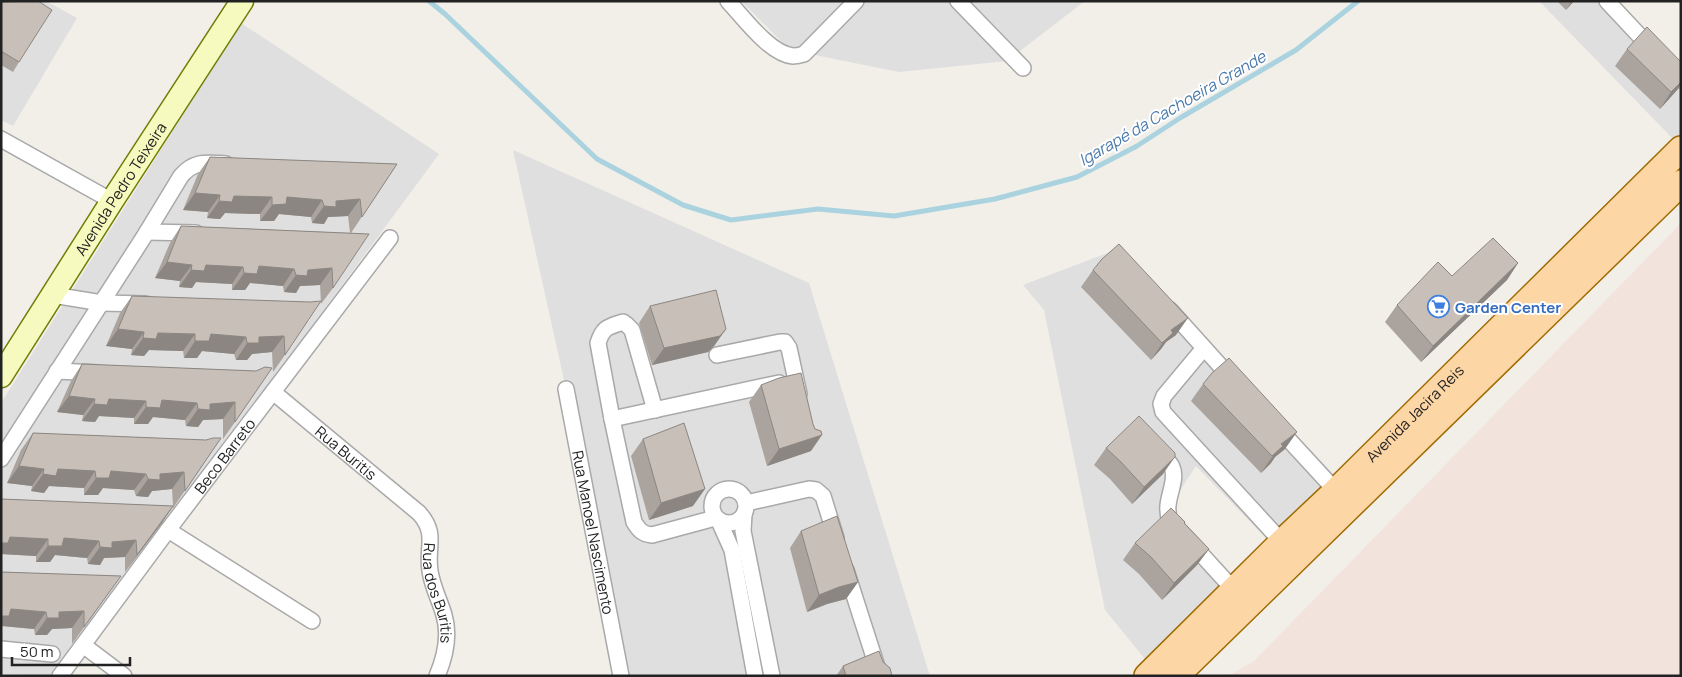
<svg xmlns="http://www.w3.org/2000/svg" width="1682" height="677" viewBox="0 0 1682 677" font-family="Manrope,sans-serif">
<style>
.residential{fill:#e0dfdf}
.military{fill:#f3e3dd}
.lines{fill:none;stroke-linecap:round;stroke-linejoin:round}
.stream{stroke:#aad3df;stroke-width:5}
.street-casing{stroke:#a9a9a9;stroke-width:18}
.secondary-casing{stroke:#707d05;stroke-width:25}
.primary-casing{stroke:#a06b00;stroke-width:28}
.street{stroke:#fff;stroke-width:15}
.secondary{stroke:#f7fabf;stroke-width:22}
.primary{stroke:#fcd6a4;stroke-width:25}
.wall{fill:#aba49e}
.shaded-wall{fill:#8b8681}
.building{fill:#c7bfb8;stroke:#8b8681}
.labels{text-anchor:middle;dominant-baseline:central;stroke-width:4;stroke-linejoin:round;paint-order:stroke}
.street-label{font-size:15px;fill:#222;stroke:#fff}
.shop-label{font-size:15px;font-weight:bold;fill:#366cbe;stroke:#fff;text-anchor:start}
.water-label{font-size:16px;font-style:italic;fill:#4a7aab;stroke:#fff}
</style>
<rect width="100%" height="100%" fill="#f2efe9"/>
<path class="residential" d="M1,1H46L77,18L13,126L1,120Z
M741,1H1085L1007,61L899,72L790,50Z
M1539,1H1615L1681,71V140L1677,143Z
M241,23L439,154L54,676L1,674V403Z
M513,150L809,283L930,676H626L566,389Z
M1118,249L1340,481L1272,544L1196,466L1161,519L1224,582L1145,659L1105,610L1044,310L1023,285Z"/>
<path class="military" d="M1681,223V676H1228L1254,661Z"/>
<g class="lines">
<path class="stream" d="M429,1L445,14L597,159L683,205L731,220L818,209L894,216L995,199L1077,177L1137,146L1180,118L1296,50L1358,1"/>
<defs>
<g id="street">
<path d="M728,1C744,18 770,54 793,56C797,56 801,55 804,54L856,1"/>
<path d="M958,1L1023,68"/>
<path d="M1607,1L1681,80"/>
<path d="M1,139L112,201"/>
<path d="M147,232L196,233"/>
<path d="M53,295L102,303L146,304"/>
<path d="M1170,310L1233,380"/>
<path d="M1204,348L1164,396L1161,404L1163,412L1282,542"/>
<path d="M717,355L780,342H785L789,348L799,394"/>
<path d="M57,371L98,373"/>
<path id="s1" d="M566,389L621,676"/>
<path id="s2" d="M273,392L419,513C438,534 426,547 430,571C432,586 440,601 444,615C450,635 445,657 437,676"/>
<path d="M655,410L632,330L627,325L623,322C608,327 603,327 598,343L612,419L634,522C639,530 642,534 652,535L715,518"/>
<path d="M612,419L779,383"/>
<path d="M1278,428L1336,491"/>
<path d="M1156,449C1160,454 1169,460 1172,467C1179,482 1162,502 1170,520L1234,590"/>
<path d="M1,459L147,232L181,176C195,160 206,163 226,164"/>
<circle cx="729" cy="506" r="17"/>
<path d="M746,503L809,489L816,490L823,496L836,538"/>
<path d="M744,514L743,531L772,676"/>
<path d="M719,521L732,550L755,676"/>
<path d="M168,530L312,621"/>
<path d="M846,570L880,676"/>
<path d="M83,645L124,676"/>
<path d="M1,649L52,654"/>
<path id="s3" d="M60,676L168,530L390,238"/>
</g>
<g id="secondary">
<path id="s4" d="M1,376L112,201L242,1"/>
</g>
<g id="primary">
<path id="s5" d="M1147,676L1282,542L1336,491L1681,149"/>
<path d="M1176,676L1681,183"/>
</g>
</defs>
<use href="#street" class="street-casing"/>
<use href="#secondary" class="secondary-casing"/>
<use href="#primary" class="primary-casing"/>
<use href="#street" class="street"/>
<use href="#secondary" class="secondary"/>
<use href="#primary" class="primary"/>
</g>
<path class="wall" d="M1,1L19,62L13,72L1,65Z
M1557,1H1574L1566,10Z
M1627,49L1678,89L1660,109L1615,66Z
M210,157L397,164L351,233L333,288L321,304L320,285L300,286L296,293L284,292L283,286L250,283L245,290H232V284L196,282L192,288L179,287L180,281L155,278L170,243L181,226L350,233L348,216L328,217L324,224L312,223L311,217L279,214L274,221H260V214L225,213L220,219L207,218L208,212L183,210L198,174Z
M1518,263L1507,280L1421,362L1385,322L1397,305L1452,276Z
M1093,270L1176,335L1166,342L1161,349L1151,360L1081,287Z
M132,296L310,302L285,355L273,372L272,352L252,354L247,360H236L234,354L202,351L197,358H184L183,351L149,350L144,356L131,355L132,349L106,346L120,313Z
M650,306L726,329L714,346L708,352L652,365L639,323Z
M82,364L256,371L235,422L223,439V419L203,420L198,427L186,426L185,420L153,417L148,424H134V418L99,416L95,422L82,421L83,415L57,412L71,381Z
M1203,384L1285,449L1275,457L1271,463L1261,473L1191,401Z
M761,385L811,451L767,466L749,402Z
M33,433L206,440L221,438L173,508V507L125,572V557L104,558L100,565L88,564L87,558L55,555L50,562H36V556L1,554V499L173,506L172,489L152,491L148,497L136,496L134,490L103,488L98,495H84V488L49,486L44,493L31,491L32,486L7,483L21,450Z
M643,439L693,506L649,520L631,456Z
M1106,448L1163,474L1132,504L1110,479L1094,465Z
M1184,523L1209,549L1197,565L1162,600L1139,574L1123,560L1135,543Z
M801,531L858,582L846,599L827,604L807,612L790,548Z
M1,572L121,576L72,644V628L52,629L47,635H35L34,629L2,626Z
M883,662L892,676H836L843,666Z"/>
<path class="shaded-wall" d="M1572,1H1574L1566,10Z
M1681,82V85L1678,89L1660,109L1671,92Z
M195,193L220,195L208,212L183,210Z
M234,196L272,197L260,214L225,213L220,219L207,218L219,201Z
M287,197L322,200L311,217L279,214L274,221H260L272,205Z
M360,199L348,216L328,217L324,224L312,223L324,206L336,201Z
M167,262L192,265L180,281L155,278Z
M1518,263L1507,280L1421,362L1433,346Z
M206,265L243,267L232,284L196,282L192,288L179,287L191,270Z
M259,266L294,269L283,286L250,283L245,290H232L244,273Z
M332,268L320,285L300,286L296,293L284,292L296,275L308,270Z
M1188,318L1176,335L1166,342L1161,349L1151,360L1171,330Z
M118,329L144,332L132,349L106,346Z
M726,329L714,346L708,352L652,365L664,348Z
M158,333L195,334L183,351L149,350L144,356L131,355L143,338Z
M211,334L246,337L234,354L202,351L197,358H184L195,341Z
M284,336L272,352L252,354L247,360H236L247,343L259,337Z
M69,396L95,399L83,415L57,412Z
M109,399L146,401L134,418L99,416L95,422L82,421L94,404Z
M162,400L197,403L185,420L153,417L148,424H134L146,407Z
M235,402L223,419L203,420L198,427L186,426L198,409L210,404Z
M1297,432L1285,449L1275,457L1271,463L1261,473L1281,444Z
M822,435L811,451L767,466L779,449Z
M1175,457L1163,474L1132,504L1144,487Z
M19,466L44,469L32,486L7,483Z
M58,469L95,471L84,488L49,486L44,493L31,491L43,474Z
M111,471L146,474L134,490L103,488L98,495H84L96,478Z
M184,472L172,489L152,491L148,497L136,496L148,479L160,474Z
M705,489L693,506L649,520L661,503Z
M173,506L162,523L125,572L137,555Z
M10,537L48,539L36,556L1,554V543Z
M64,538L99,541L87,558L55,555L50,562H36L48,546Z
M136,540L125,557L104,558L100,565L88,564L100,547L112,542Z
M1209,549L1197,565L1162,600L1174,583Z
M858,582L846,599L827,604L807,612L819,595L839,587Z
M11,609L46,612L34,629L2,626L1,627V616Z
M84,611L72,628L52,629L47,635H35L47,618L59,612Z"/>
<path class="building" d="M38,1L52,10L19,62L1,51V2Z
M1647,27L1681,62V82L1671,92L1627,49Z
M210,157L397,164L362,217L360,199L336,201V207L324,206L322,200L287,197L286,204L272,205V197L234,196L232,202L219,201L220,195L195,193Z
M181,226L369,234L333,288L332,268L308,270L307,276L296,275L294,269L259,266L257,274L244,273L243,267L206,265L204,271L191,270L192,265L167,262Z
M1493,238L1518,263L1433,346L1397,305L1438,262L1452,276Z
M1119,244L1188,318L1171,330L1173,333L1162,343L1093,270L1102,259Z
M716,290L726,329L720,336L664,348L650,306Z
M132,296L310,302L321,301L285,355L284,336L259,337V343H247L246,337L211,334L209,341H195V334L158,333L156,339L143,338L144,332L118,329Z
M1229,358L1297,432L1281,444L1283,446L1272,456L1203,384L1212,373Z
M82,364L256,371L265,367L272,368L235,422V402L210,404V410L198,409L197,403L162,400L160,408L146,407V401L109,399L107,405L94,404L95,399L69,396Z
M801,373L813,424L815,429L821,431L822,435L779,449L761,385L779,378Z
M1139,416L1175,453V457L1144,487L1121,462L1106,448Z
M684,423L705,489L661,503L643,439Z
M33,433L206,440L213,438H221L185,491L184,472L160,474V480L148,479L146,474L111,471L109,478H96L95,471L58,469L56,476L43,474L44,469L19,466Z
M1,499L173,506L137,555L136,540L112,542V548L100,547L99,541L64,538L62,546H48V539L10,537L8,543H1Z
M1171,508L1185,522L1184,523L1209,549L1174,583L1151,557L1135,543Z
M837,516L858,582L839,587L819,595L801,531Z
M1,572L121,576L84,627V611L59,612V618H47L46,612L11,609L9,616H1Z
M879,651L883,662L890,668L892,676H846L843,666Z"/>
<defs>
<symbol id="supermarket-ring" viewBox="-11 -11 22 22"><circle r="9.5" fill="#fff" stroke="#3f7fe0" stroke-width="1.5"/><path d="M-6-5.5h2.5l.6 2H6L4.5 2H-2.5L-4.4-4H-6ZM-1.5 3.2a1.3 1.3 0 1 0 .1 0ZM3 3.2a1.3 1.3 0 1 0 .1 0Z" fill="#3f7fe0"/></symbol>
</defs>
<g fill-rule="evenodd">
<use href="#supermarket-ring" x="1426" y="294" width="25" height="25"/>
</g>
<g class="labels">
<g class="street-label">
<text stroke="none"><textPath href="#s4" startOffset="222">Avenida Pedro Teixeira</textPath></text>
<text stroke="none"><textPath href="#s5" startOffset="375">Avenida Jacira Reis</textPath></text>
<text stroke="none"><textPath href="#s2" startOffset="95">Rua Buritis</textPath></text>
<text stroke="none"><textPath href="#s3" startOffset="275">Beco Barreto</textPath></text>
<text stroke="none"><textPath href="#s1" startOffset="146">Rua Manoel Nascimento</textPath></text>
<text stroke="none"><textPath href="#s2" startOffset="274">Rua dos Buritis</textPath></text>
</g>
<g class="shop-label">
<text x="1455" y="307">Garden Center</text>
</g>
<g class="water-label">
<text transform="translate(1172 108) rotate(-30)">Igarapé da Cachoeira Grande</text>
</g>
</g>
<rect width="1682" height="677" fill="none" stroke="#222222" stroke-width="5"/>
<path d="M12 657v8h118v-8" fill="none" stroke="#222222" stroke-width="2.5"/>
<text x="20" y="657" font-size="15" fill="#222222" stroke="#ffffff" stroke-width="4" paint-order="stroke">50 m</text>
</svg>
